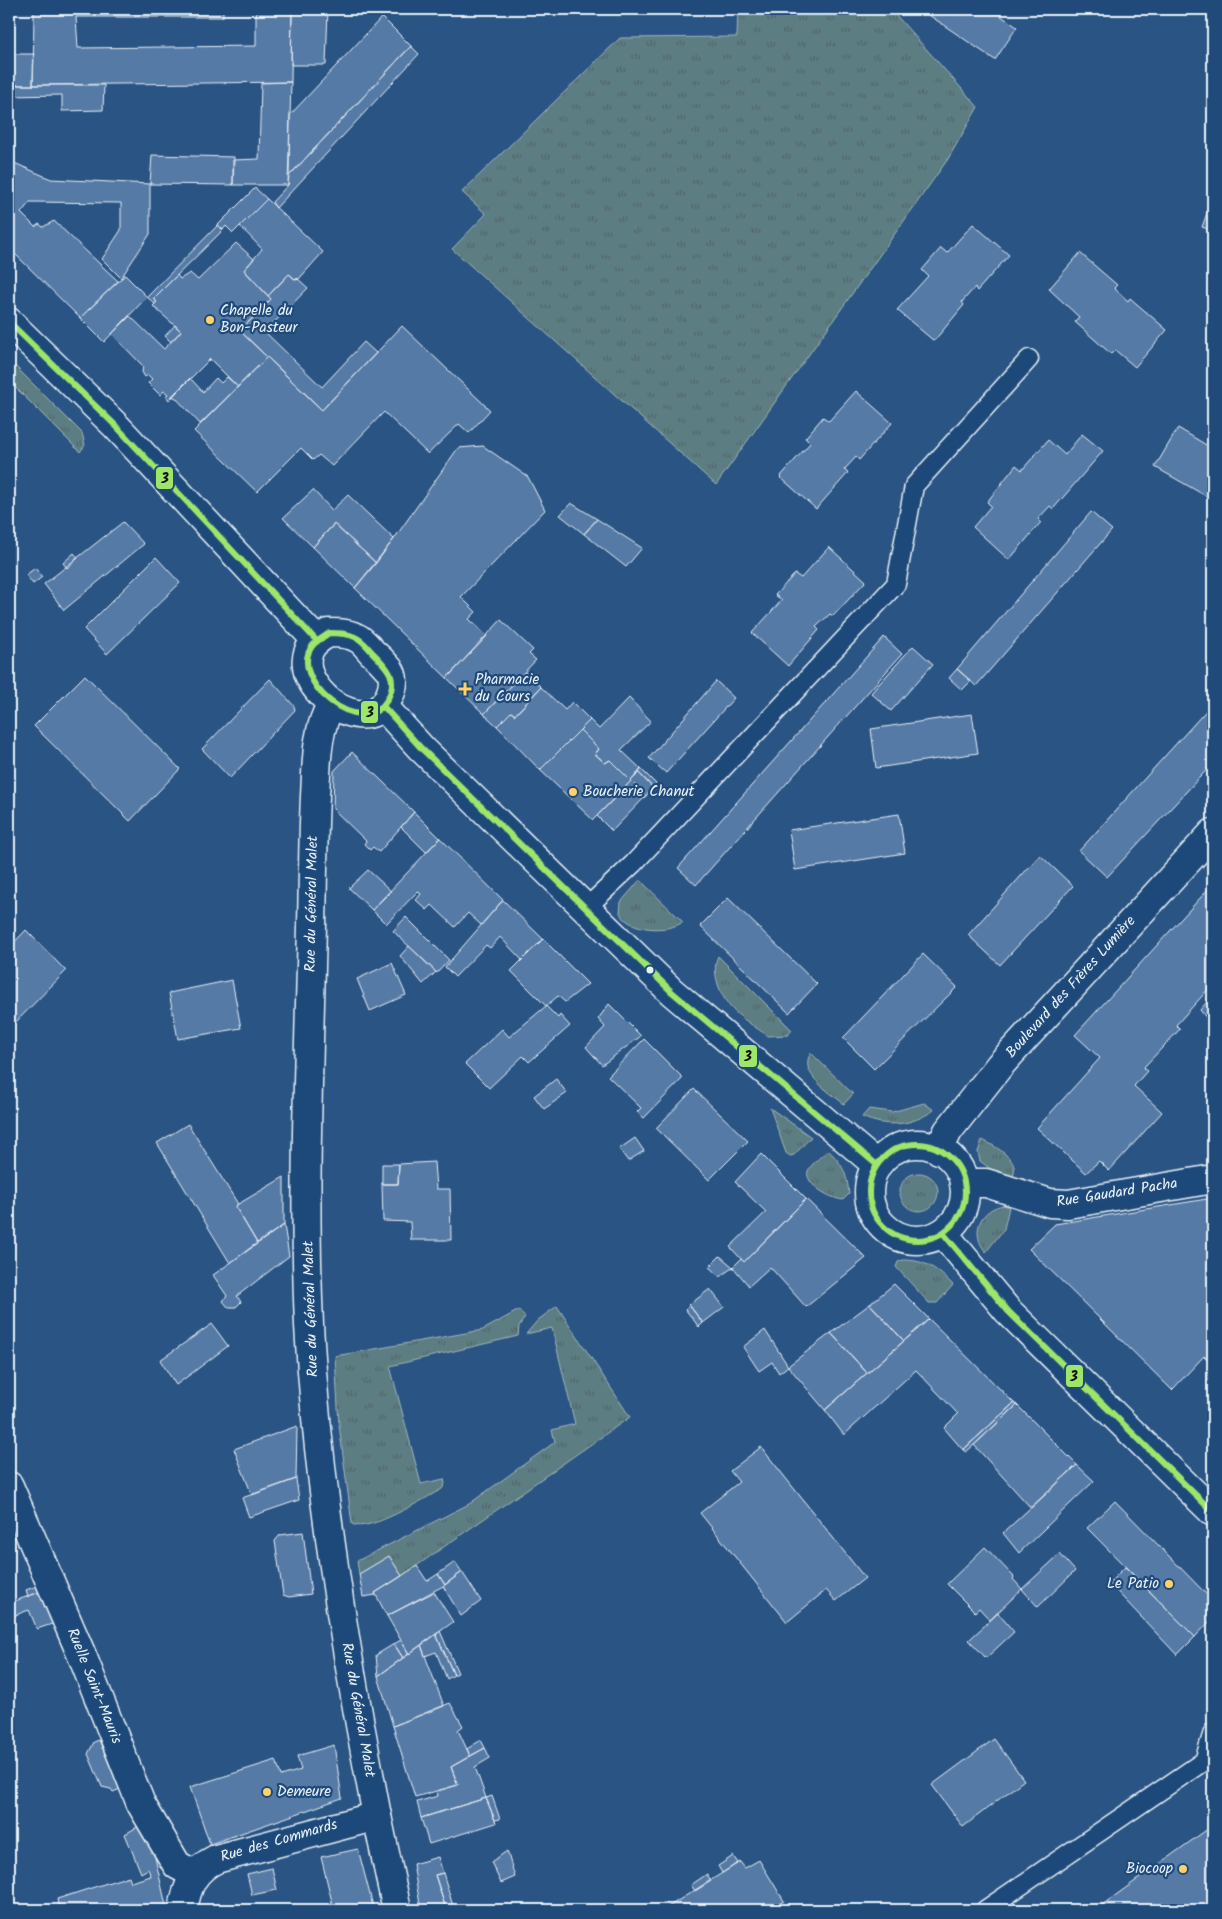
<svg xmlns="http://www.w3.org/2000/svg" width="1222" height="1919" viewBox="0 0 1222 1919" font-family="Kalam,sans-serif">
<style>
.grass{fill:url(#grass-tufts);stroke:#a2b7bd}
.building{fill:#577aa6;stroke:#e8f1f8}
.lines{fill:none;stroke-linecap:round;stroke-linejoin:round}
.lane-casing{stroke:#e8f1f8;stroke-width:21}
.street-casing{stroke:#e8f1f8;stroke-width:31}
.secondary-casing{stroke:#e8f1f8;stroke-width:31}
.lane{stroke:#1f4a7a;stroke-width:18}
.street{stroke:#1f4a7a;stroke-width:28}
.secondary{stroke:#1f4a7a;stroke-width:28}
.bus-1-casing{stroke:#1f4a7a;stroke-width:10}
.bus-1{stroke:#9de66a;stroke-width:6}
.poi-dot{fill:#ffd166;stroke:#1f4a7a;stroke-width:2}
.bus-dot{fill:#e8f1f8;stroke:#1f4a7a;stroke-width:2}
.labels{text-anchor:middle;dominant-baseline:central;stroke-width:4.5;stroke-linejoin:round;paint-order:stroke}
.poi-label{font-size:15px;fill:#e8f1f8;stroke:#1f4a7a;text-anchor:start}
.street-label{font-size:15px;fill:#e8f1f8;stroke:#1f4a7a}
.line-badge{stroke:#1f4a7a;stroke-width:2}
.pale-badge-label{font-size:14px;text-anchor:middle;font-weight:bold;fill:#111}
</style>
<defs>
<pattern id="grass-tufts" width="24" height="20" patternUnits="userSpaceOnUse" patternTransform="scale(1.25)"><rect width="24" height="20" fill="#5c7d82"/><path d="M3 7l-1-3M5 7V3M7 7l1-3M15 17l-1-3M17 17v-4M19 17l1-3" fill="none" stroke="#526569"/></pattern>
</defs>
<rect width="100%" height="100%" fill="#2a5483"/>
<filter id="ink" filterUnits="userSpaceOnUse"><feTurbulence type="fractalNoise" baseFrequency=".02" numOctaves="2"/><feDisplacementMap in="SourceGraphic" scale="10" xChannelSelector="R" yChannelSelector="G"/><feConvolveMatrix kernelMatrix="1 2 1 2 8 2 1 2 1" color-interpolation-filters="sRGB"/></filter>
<g filter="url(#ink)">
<path class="grass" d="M738,9L894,13L978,107L948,159L716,485L452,249L486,214L462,192L620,38L737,37Z
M9,360L82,433L85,445L80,452L9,381Z
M640,880L683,922C668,933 629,931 620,913L621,902Z
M718,956L792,1030L788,1035L768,1036C757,1028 735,1015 728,1004C719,992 711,970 718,956Z
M811,1053L853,1094L844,1104C830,1092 797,1073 811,1053Z
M924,1103L934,1110C911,1126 887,1128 862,1117L869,1109L892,1112Z
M770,1108L811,1137L794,1155L790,1156L786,1153Z
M982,1140C994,1145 1021,1160 1013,1176L992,1170L980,1161L978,1152Z
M828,1150C843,1164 847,1174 849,1194L843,1200C832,1199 804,1185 808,1171C811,1164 822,1156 828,1150Z
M900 1192a19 19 0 1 1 38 0a19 19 0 1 1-38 0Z
M1004,1205L1009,1207L1004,1229L986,1252C970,1234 979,1209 1004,1205Z
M903,1260C926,1260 937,1269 953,1285L937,1303H929L896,1267L898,1262Z
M557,1306L630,1417L402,1576L389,1556L359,1574L357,1561L469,1504L555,1442L552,1430L575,1424L552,1328L526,1334L538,1320Z
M519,1310L525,1317L519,1326L518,1336L390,1366L421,1484L444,1479L445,1484L442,1489C425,1498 368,1534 352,1524L339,1425L335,1356L483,1330Z"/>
<path class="building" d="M34,9H223V17H76L78,48L256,46V9H292L291,82L33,85Z
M292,9H328L326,65H291Z
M920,9H991L1017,27L995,60Z
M382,17L411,46L289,176L290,115Z
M411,46L419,54L276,208L272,202L288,185L289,176Z
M9,54H34L33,85H9Z
M291,82L288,185H233V160L259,159L261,83Z
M9,85H104L103,110L62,111V95L9,96Z
M152,155L234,157L233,185L150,184Z
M12,162L51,179L150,184V234L121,278L102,259L121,230V203L30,202L21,213L35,227L39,224L43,227L54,221L118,281L80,318L9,248V165Z
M255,188L267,199L233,233L226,226L223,230L218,225Z
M1213,197V231L1202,227Z
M267,199L323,252L299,279L296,280L289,274L268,296L244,270L262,249L240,226Z
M973,224L1009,255L977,291L975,287L962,302L964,305L934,341L897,310L928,276L922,270L941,248L947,253Z
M218,225L223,230L153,299L157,302L155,304L147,297Z
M236,243L254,259L244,270L271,299L240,331L267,357L238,387L210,359L169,400L166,396L168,394L164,391L160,395L148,383L152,379L148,375L145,377L142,372L143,366L112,334L130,316L164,349L181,331L155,308L153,306L157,302L153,299L177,275L180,279L190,273L198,280Z
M1080,253L1117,285L1114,288L1128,301L1130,298L1167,330L1135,367L1115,350L1111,354L1075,322L1079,317L1049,289Z
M289,274L296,280L297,278L308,288L265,332L322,387L364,342L376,353L322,410L240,331L271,299L268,296Z
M125,275L147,297L104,342L80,318Z
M175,325L181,331L171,342L165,336Z
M402,326L490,410L469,433L459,424L428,454L384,412L332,466L319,455L313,460L301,448L257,492L194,431L267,357L322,410Z
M227,377L238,387L200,424L175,397H171L190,378L203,392L216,378L221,383Z
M856,391L892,423L859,460L856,457L844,470L848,473L816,509L780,477L810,443L805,438L823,417L829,421Z
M1178,428L1213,449V500L1155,467Z
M1082,434L1103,451L1053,509L1050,506L1038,519L1041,522L1009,560L973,527L991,506L987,502L1016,465L1022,470L1048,440L1065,455Z
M483,446L528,477L545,510L461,597L476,612L469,619L487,636L447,678L355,588L394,539L458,448Z
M313,490L332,510L348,495L394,539L376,563L334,524L313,547L283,518Z
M571,503L597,519L584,534L560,515Z
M1091,512L1112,530L976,686L957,669Z
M597,519L642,548L626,567L584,534Z
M123,522L144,544L64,610L44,584Z
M334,524L376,563L355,588L313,547Z
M829,547L866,581L833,616L830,614L816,627L819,630L788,666L752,633L782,600L775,595L795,574L801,578Z
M74,553L78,558L67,568L63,563Z
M156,557L180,583L107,654L84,629Z
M35,568L42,577L33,584L26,575Z
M501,620L533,650L529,654L536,660L484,714L447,678Z
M884,637L902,654L696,885L678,868Z
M913,646L933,664L891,711L871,693Z
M957,669L971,681L962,690L949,678Z
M525,672L541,687L515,715L511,712L497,726L484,714Z
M85,675L180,769L130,821L34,726Z
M270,679L294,706L295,710L230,778L202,749Z
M716,681L734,698L666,773L649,758Z
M541,687L565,710L572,702L590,720L540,770L497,726L511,712L515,715Z
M629,698L651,721L621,750L641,769L631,781L610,760L605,763L595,754L599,749L580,730L590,720L599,729Z
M1213,703V763L1107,877L1079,851Z
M972,714L978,753L876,768L871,729Z
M580,730L599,749L595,754L605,763L610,760L631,781L593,820L540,770Z
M352,752L414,812L379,852L373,847L370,850L364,844L366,841L333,809L334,771Z
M641,769L656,784L653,788L639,773Z
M639,773L653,788L646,796L631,781Z
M631,781L646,796L612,831L597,816Z
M414,812L440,838L426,852L401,827Z
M899,814L905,853L795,870L789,830Z
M440,838L503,900L481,925L468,913L455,927L432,905L427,910L416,900L421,894L418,891L386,924L372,910Z
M1040,855L1073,886L1000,965L968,935Z
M368,870L391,891L372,910L349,888Z
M1213,884V984L1176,1025L1180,1029L1143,1068L1147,1071L1134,1086L1162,1112L1109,1171L1099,1161L1086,1173L1037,1128L1100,1058L1075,1035Z
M728,898L817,984L789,1013L700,926Z
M503,900L543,939L522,960L500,937L490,948L486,945L455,977L445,967Z
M406,917L449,960L437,973L393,931Z
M26,930L66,971L9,1029V948Z
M543,939L588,984L565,1002L558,996L546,1006L511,971Z
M409,946L436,972L423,984L400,956Z
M923,954L957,987L874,1069L843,1038Z
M392,963L406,995L370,1011L357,979Z
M232,980L241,1028L178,1039L169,993Z
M1213,995V1026L1200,1010Z
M609,1004L641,1036L602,1065L586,1047L605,1027L598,1019Z
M546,1006L558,1018L560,1015L570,1026L529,1062L523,1056L489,1088L465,1064L502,1029L509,1037Z
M644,1039L683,1078L644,1118L637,1112L641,1108L608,1076Z
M556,1079L567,1093L544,1109L534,1096Z
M694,1089L748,1141L709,1180L656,1128Z
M188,1124L238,1204L235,1206L257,1243L230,1263L157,1143Z
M635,1138L644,1151L628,1161L619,1149Z
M761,1154L806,1199L744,1262L730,1247L766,1212L735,1182Z
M434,1162L436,1189H450L451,1240H411L410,1222L383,1221L382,1184H398L399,1164Z
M382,1164H399L398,1184H382Z
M284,1177V1225L257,1243L235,1206Z
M1213,1198V1353L1207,1359L1204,1356L1172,1390L1029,1249L1055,1224Z
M806,1199L866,1258L806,1307L770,1267L749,1286L733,1267L741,1259L744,1262Z
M284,1225L289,1256L237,1296L241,1302L236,1307H228L223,1301L227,1296L213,1275Z
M720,1256L733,1267L720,1277L709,1267Z
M894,1284L929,1319L904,1341L870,1304Z
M710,1289L724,1307L703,1323L689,1305Z
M870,1304L904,1341L867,1373L831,1333Z
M689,1305L703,1323L699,1327L685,1309Z
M929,1319L1014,1403L963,1450L944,1428L958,1414L916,1370L844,1435L825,1410Z
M212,1324L228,1346L176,1385L160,1360Z
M765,1330L788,1366L779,1373L772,1362L759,1371L743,1347Z
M831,1333L867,1373L825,1410L788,1366Z
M1014,1403L1017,1405L974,1445L966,1452L963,1450Z
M1017,1405L1077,1465L1031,1508L974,1445Z
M297,1426L296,1479L252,1495L234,1449Z
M761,1447L865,1578L836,1601L826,1590L787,1622L700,1513L739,1482L730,1471Z
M1077,1465L1094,1481L1019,1553L1003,1533Z
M296,1479L299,1500L249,1517L242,1498Z
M1115,1501L1213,1601V1618L1195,1637L1087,1528Z
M303,1532L311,1594L289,1597L283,1595L275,1541L280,1535Z
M985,1547L1014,1577L1013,1579L1022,1589L990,1620L979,1608L975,1612L947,1584Z
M1060,1554L1075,1571L1038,1607L1022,1589Z
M389,1556L402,1576L375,1593L376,1595L363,1597L359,1574Z
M455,1562L462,1572L445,1585L438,1574Z
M417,1566L427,1581L438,1574L445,1585L387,1616L375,1593Z
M1125,1567L1195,1637L1177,1655L1109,1583Z
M462,1572L481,1601L461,1616L443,1586Z
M40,1585L43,1591L28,1596L26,1590Z
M43,1591L55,1623L37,1629L29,1610L13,1616L9,1603Z
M434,1592L453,1622L409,1654L387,1616Z
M998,1613L1014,1632L986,1658L969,1640Z
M440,1631L458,1673L454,1675L436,1634Z
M436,1634L454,1675L447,1679L436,1652L425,1656L421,1645Z
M401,1640L409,1654L403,1658L394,1644Z
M394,1644L403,1658L378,1676L376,1655Z
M421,1645L444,1706L393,1726L378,1676Z
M450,1703L463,1726L458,1730L470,1756L451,1767L458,1785L415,1797L393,1726Z
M994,1739L1024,1780L963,1827L932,1785Z
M99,1740L120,1789L113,1792L111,1789L102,1787L88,1754L94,1742Z
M481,1740L485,1748L470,1756L467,1749Z
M334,1745L342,1798L210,1844L190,1787L276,1760L281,1776L301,1770L297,1756Z
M485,1748L490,1758L475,1767L486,1798L421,1818L417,1802L438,1796L437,1791L458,1785L451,1767Z
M492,1796L500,1819L495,1820L486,1798Z
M486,1798L496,1823L429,1844L421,1818Z
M139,1826L154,1853L167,1910H59L57,1899L129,1876L131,1882L151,1876L148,1869L141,1873L125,1834Z
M1212,1826L1213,1910H1095Z
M358,1849L374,1910H334L321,1857Z
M507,1851L515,1877L501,1883L491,1862Z
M733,1856L738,1863L722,1873L718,1866Z
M438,1857L443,1873L435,1875L446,1909L450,1910H421L413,1864Z
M759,1860L784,1901L769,1910H663L740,1862L745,1868Z
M272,1868L277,1890L252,1895L247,1874Z
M443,1873L453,1906L457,1905L459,1910L446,1909L435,1875Z
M707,1874L711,1881L695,1891L691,1885Z"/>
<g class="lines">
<defs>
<path id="lane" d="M586,908L633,864L896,584L914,486L1029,359
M985,1910L1204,1761L1213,1732"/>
<path id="street" d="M964,1183H986L1050,1203L1068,1204L1213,1179
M9,1486L83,1658L141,1804L177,1865L194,1874
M377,1816L397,1910"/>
<path id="secondary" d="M9,322L116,426L315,639
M329,633C339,633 350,633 359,639C364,642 368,648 372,652C378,657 384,663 389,669C398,681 390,701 379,709C345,735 269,660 329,633Z
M383,706L421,748L672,992L877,1165
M869 1192a48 48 0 1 1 96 0a48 48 0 1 1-96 0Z
M939,1150L948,1131L1000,1065L1213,833
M943,1233L1008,1311L1213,1512
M183,1910C187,1886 193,1870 216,1859L377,1816C346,1654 318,1490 309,1325C303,1192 309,1058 312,926C313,882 313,839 315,796C317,764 315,732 332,703"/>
</defs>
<use href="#lane" class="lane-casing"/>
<use href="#street" class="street-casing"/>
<use href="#secondary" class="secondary-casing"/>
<use href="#lane" class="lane"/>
<use href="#street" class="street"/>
<use href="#secondary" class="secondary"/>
<defs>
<path id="bus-1" d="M9,322L116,426L315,639
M329,633C338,633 347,633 355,637C363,640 367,647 372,652C386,666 399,677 388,698C364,745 283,677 314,644C318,640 324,637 329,633Z
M383,706L421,748L672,992L877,1165
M869 1192a48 48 0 1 1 96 0a48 48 0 1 1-96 0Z
M943,1233L1008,1311L1213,1512"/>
</defs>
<use href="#bus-1" class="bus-1-casing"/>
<use href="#bus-1" class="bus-1"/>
</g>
</g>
<g class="poi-dot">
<circle cx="210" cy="320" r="5"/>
<path d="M462.5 681.5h5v5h5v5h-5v5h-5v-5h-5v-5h5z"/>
<circle cx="573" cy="792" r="5"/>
<circle cx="1169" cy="1584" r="5"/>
<circle cx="267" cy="1792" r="5"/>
<circle cx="1183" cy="1869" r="5"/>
</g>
<circle class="bus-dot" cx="650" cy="970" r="4.5"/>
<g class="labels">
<g class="poi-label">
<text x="220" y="311">Chapelle du<tspan x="220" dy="17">Bon-Pasteur</tspan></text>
<text x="475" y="680">Pharmacie<tspan x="475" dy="17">du Cours</tspan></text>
<text x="583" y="792">Boucherie Chanut</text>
<text x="1159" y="1584" text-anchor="end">Le Patio</text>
<text x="277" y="1792">Demeure</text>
<text x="1173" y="1869" text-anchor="end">Biocoop</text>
</g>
<g class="street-label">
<text transform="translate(312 904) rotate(-89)">Rue du Général Malet</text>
<text transform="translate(1071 987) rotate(-48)">Boulevard des Frères Lumière</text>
<text transform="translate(1117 1193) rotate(-9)">Rue Gaudard Pacha</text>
<text transform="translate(311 1309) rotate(-92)">Rue du Général Malet</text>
<text transform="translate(94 1686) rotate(68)">Ruelle Saint-Mauris</text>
<text transform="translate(358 1710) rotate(80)">Rue du Général Malet</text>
<text transform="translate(279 1841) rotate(-16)">Rue des Commards</text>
</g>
</g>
<g class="line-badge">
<rect x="155" y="466" width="19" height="24" rx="5" fill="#9de66a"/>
<rect x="360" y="700" width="19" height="24" rx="5" fill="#9de66a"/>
<rect x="738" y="1044" width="20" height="24" rx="5" fill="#9de66a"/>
<rect x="1065" y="1364" width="19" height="24" rx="5" fill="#9de66a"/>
</g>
<g class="pale-badge-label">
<text x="165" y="483">3</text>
<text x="370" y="717">3</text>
<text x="748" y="1061">3</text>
<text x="1074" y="1381">3</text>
</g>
<rect width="1222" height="1919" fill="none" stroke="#1f4a7a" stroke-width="30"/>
<rect x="15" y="15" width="1192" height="1889" fill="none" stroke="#e8f1f8" stroke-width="2" filter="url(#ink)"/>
</svg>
